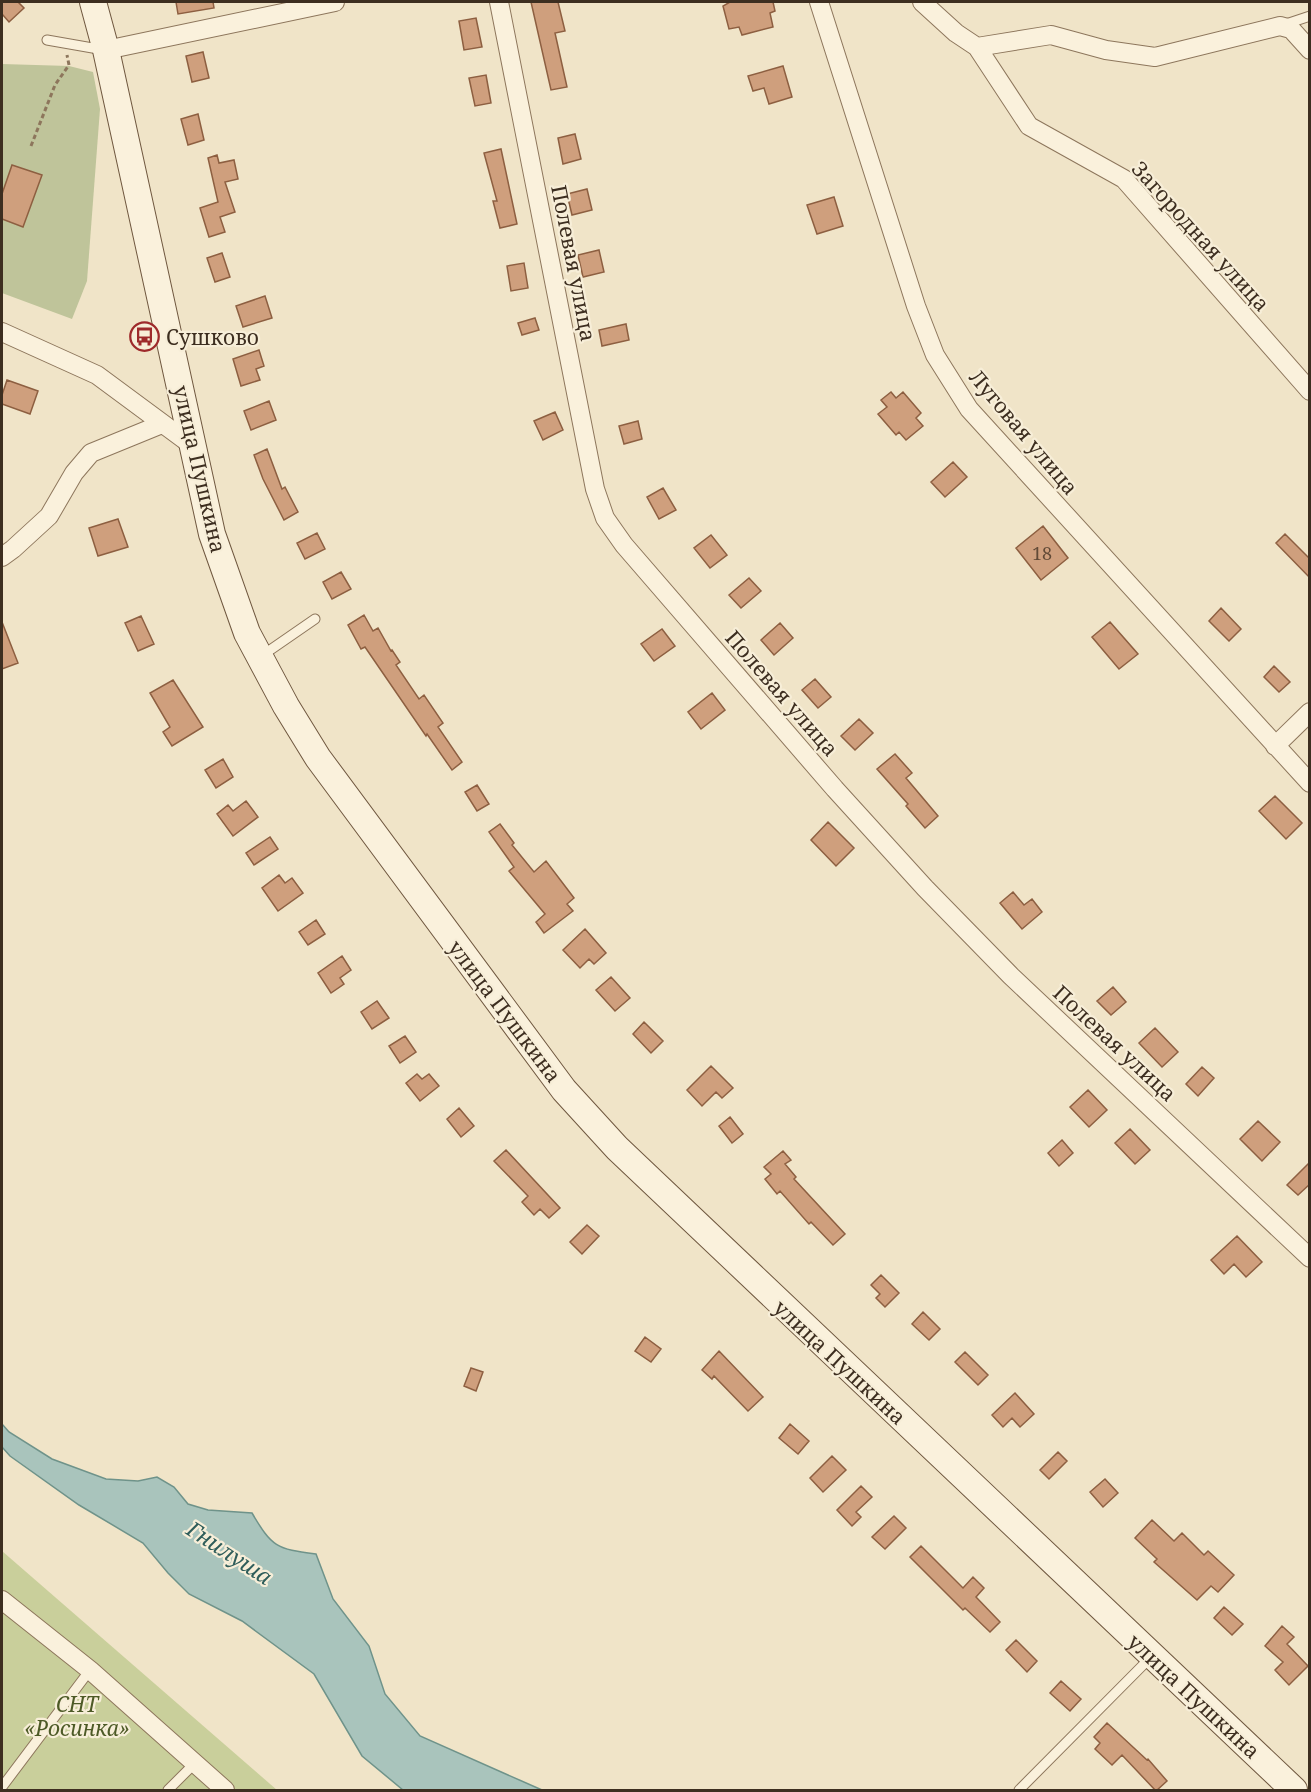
<svg xmlns="http://www.w3.org/2000/svg" width="1311" height="1792" viewBox="0 0 1311 1792" font-family="'Noto Serif',serif">
<style>
.green{fill:#c9cf9b}
.cemetery{fill:#bfc49a}
.water{fill:#a9c4bc;stroke:#6f938a;stroke-width:1.5}
.building{fill:#cf9f7d;stroke:#8d5f41;stroke-width:1.5}
.lines{fill:none;stroke-linecap:round;stroke-linejoin:round}
.service-casing{stroke:#8d765c;stroke-width:11}
.minor-casing{stroke:#8d765c;stroke-width:20}
.secondary-casing{stroke:#6f573f;stroke-width:28}
.path{stroke:#8d765c;stroke-width:3;stroke-dasharray:4.5 3;stroke-linecap:butt}
.service{stroke:#faf1dc;stroke-width:9}
.minor{stroke:#faf1dc;stroke-width:18}
.secondary{stroke:#faf1dc;stroke-width:26}
.labels{text-anchor:middle;dominant-baseline:central;stroke-width:4.5;stroke-linejoin:round;paint-order:stroke}
.number-label{font-size:18px;fill:#624a37}
.street-label{font-size:21px;fill:#3d2e20;stroke:#f7eed8}
.poi-label{font-size:21px;fill:#3d2e20;stroke:#f7eed8;text-anchor:start}
.park-label{font-size:21px;font-style:italic;fill:#4d5a26;stroke:#f7eed8}
.water-label{font-size:22px;font-style:italic;fill:#2f5d5a;stroke:#f7eed8}
</style>
<rect width="100%" height="100%" fill="#f0e4c8"/>
<path class="green" d="M2,1551L277,1790H2Z"/>
<path class="cemetery" d="M2,64L69,66L93,72L100,109L87,281L72,319L2,293Z"/>
<path class="water" d="M2,1424L9,1432L52,1459L106,1479L138,1481L157,1477L174,1487L188,1504L208,1510L252,1513C272,1547 276,1549 316,1554L333,1599L369,1646L385,1694L420,1736L542,1790H403L362,1756L314,1674L242,1621L189,1594L168,1573L143,1543L79,1505L10,1456L2,1447Z"/>
<path class="building" d="M2,2H18L24,8L9,22L2,14Z
M176,2H213L214,8L178,14Z
M531,2H558L565,31L555,33L567,87L551,90Z
M730,2H773L775,11L770,13L773,27L742,35L739,27L729,29L723,6Z
M476,18L482,47L464,50L459,21Z
M203,52L209,78L192,82L186,56Z
M783,66L792,97L769,104L764,88L753,91L748,76Z
M486,75L491,103L475,106L469,78Z
M198,114L204,140L188,145L181,119Z
M575,134L581,159L563,164L558,138Z
M501,149L517,224L500,228L493,201H497L484,153Z
M217,155L219,163L234,160L238,179L225,182L235,212L220,217L225,232L209,237L200,208L218,202L208,158Z
M12,165L42,175L23,227L2,219V194Z
M587,189L592,210L572,215L567,194Z
M834,197L843,226L817,234L807,205Z
M599,250L604,272L583,277L578,255Z
M222,253L230,277L215,282L207,258Z
M524,263L528,288L511,291L507,266Z
M265,296L272,318L243,327L236,306Z
M535,318L539,330L522,335L518,323Z
M626,324L629,340L602,346L599,330Z
M259,350L264,366L256,369L260,380L241,386L233,359Z
M7,380L38,391L30,414L2,404V395Z
M891,392L896,398L903,392L921,413L916,418L923,426L906,440L899,432L896,435L878,414L887,407L881,400Z
M269,401L276,420L251,430L244,411Z
M555,412L563,430L543,440L534,421Z
M638,421L642,439L624,444L619,426Z
M267,449L282,489L285,487L298,512L284,520L263,479L254,455Z
M953,462L967,477L945,497L931,482Z
M663,488L676,510L659,519L647,497Z
M118,519L128,547L98,556L89,528Z
M1043,526L1068,558L1041,580L1016,548Z
M317,533L325,549L305,559L297,543Z
M1285,534L1310,559V578L1276,543Z
M711,535L727,555L710,568L694,548Z
M341,572L351,589L332,599L323,582Z
M749,578L761,591L741,608L729,595Z
M1221,608L1241,629L1229,641L1209,621Z
M364,615L373,631L378,628L391,651L392,650L400,662L396,665L419,699L424,695L443,723L438,727L462,762L452,770L427,734L426,736L365,647L361,649L348,625Z
M141,616L154,644L138,651L125,623Z
M2,622L18,663L2,669Z
M1110,622L1138,654L1119,669L1092,637Z
M780,623L793,638L774,655L761,640Z
M662,629L675,646L654,661L641,644Z
M1274,666L1290,682L1279,692L1264,677Z
M815,679L831,697L818,708L802,690Z
M173,680L203,727L172,746L163,732L170,727L150,693Z
M712,693L725,710L701,729L688,712Z
M859,719L873,733L855,750L841,736Z
M895,754L912,773L906,778L938,816L925,828L906,806L908,804L877,769Z
M223,759L233,777L216,788L205,770Z
M477,785L489,804L477,811L465,792Z
M1275,796L1302,823L1286,839L1259,811Z
M246,801L258,817L233,836L217,814L228,805L233,811Z
M828,822L854,848L836,866L811,840Z
M500,824L514,843L512,845L534,872L546,861L574,898L567,904L573,911L544,933L536,922L545,914L509,871L514,867L489,832Z
M270,837L278,849L254,865L246,853Z
M279,875L285,883L292,878L303,893L278,911L262,888Z
M1013,892L1024,905L1032,899L1042,912L1022,929L1000,903Z
M316,920L325,934L308,945L299,932Z
M585,929L606,953L594,964L589,959L580,968L563,950Z
M342,956L351,970L340,978L344,984L331,993L318,973Z
M611,977L630,998L615,1011L596,990Z
M1113,987L1126,1002L1111,1015L1097,1001Z
M377,1001L389,1018L372,1029L361,1012Z
M644,1022L663,1041L651,1053L633,1034Z
M1155,1028L1178,1052L1162,1067L1139,1043Z
M405,1036L416,1052L400,1063L389,1046Z
M711,1066L733,1088L722,1098L716,1092L702,1106L687,1090Z
M1202,1067L1214,1078L1198,1096L1186,1084Z
M417,1074L422,1079L429,1074L439,1086L420,1101L406,1083Z
M1088,1090L1107,1110L1089,1127L1070,1107Z
M459,1108L474,1126L461,1137L447,1119Z
M730,1117L743,1134L732,1143L719,1126Z
M1258,1121L1280,1142L1262,1161L1240,1139Z
M1130,1129L1150,1150L1135,1164L1115,1143Z
M1062,1140L1073,1153L1059,1166L1048,1153Z
M506,1150L560,1208L549,1218L540,1209L534,1215L522,1202L528,1196L494,1161Z
M783,1151L791,1160L785,1164L796,1177L794,1179L845,1234L833,1245L811,1222L809,1224L780,1191L777,1194L765,1179L771,1174L764,1167Z
M1310,1162V1184L1298,1195L1287,1185Z
M587,1225L599,1236L582,1254L570,1242Z
M1237,1236L1262,1262L1246,1277L1234,1264L1224,1274L1211,1260Z
M881,1275L899,1293L885,1307L876,1298L880,1294L871,1285Z
M923,1312L940,1329L929,1340L912,1324Z
M645,1337L661,1349L651,1362L635,1351Z
M719,1351L763,1397L748,1411L714,1376L712,1379L702,1370Z
M965,1352L988,1375L978,1385L955,1362Z
M471,1368L483,1372L476,1391L464,1386Z
M1015,1393L1034,1414L1020,1427L1012,1418L1003,1427L992,1415Z
M790,1424L809,1441L798,1454L779,1438Z
M1058,1452L1067,1461L1049,1479L1040,1470Z
M832,1456L846,1470L823,1492L810,1478Z
M1105,1479L1118,1493L1103,1507L1090,1492Z
M861,1486L872,1497L856,1512L861,1517L852,1526L837,1510Z
M894,1516L906,1528L885,1549L872,1537Z
M1152,1520L1174,1541L1182,1533L1204,1555L1208,1551L1234,1575L1218,1592L1211,1586L1197,1600L1154,1562L1157,1559L1135,1538Z
M921,1546L963,1588L973,1577L984,1588L976,1597L1000,1622L990,1632L965,1608L963,1610L910,1557Z
M1224,1607L1243,1624L1232,1635L1214,1618Z
M1282,1626L1294,1637L1287,1644L1308,1666L1289,1685L1275,1670L1283,1662L1265,1646Z
M1016,1640L1037,1661L1027,1672L1006,1650Z
M1061,1681L1081,1699L1070,1711L1050,1693Z
M1107,1723L1147,1760L1148,1759L1167,1781L1156,1791L1122,1755L1112,1765L1095,1749L1100,1743L1094,1737Z"/>
<g class="lines">
<defs>
<path id="service" d="M1283,25L1310,16
M47,40L104,50
M260,657L315,619
M2,1787L90,1670
M168,1790L195,1763
M1019,1790L1150,1658"/>
<path id="minor" d="M499,2L595,489L605,518L624,545L835,789L925,888L1011,976L1310,1258
M819,2L916,306L935,355L969,409L1310,783
M922,2L956,33L977,47L1029,126L1124,179L1310,391
M977,47L1051,35L1106,50L1155,57L1280,26L1291,29L1310,50
M106,50L335,2
M2,332L97,375L193,446
M2,557L13,549L49,516L74,473L91,453L162,424
M1275,746L1310,712
M2,1600L90,1670L225,1790"/>
<path id="secondary" d="M93,2L106,50L212,534L247,633L286,706L318,758L564,1090L617,1148L1294,1790"/>
</defs>
<use href="#service" class="service-casing"/>
<use href="#minor" class="minor-casing"/>
<use href="#secondary" class="secondary-casing"/>
<path class="path" d="M31,146L55,85L69,65L67,55"/>
<use href="#service" class="service"/>
<use href="#minor" class="minor"/>
<use href="#secondary" class="secondary"/>
</g>
<defs>
<symbol id="bus-ring" viewBox="-11 -11 22 22"><circle r="9.5" fill="#f7eed8" stroke="#9e2a2b" stroke-width="1.5"/><path d="M-5-6H5V4H4V6H2V4H-2V6H-4V4H-5ZM-3.5-4V0h7V-4ZM-3.5 1.2v1.5H-2V1.2ZM2 1.2v1.5H3.5V1.2Z" fill="#9e2a2b"/></symbol>
</defs>
<g fill-rule="evenodd">
<use href="#bus-ring" x="128" y="320" width="33" height="33"/>
</g>
<g class="labels">
<g class="number-label">
<text x="1042" y="553">18</text>
</g>
<g class="street-label">
<text transform="translate(1201 236) rotate(48)">Загородная улица</text>
<text transform="translate(574 263) rotate(79)">Полевая улица</text>
<text transform="translate(1024 432) rotate(50)">Луговая улица</text>
<text transform="translate(200 469) rotate(77)">улица Пушкина</text>
<text transform="translate(782 693) rotate(49)">Полевая улица</text>
<text transform="translate(505 1011) rotate(53)">улица Пушкина</text>
<text transform="translate(1115 1043) rotate(43)">Полевая улица</text>
<text transform="translate(840 1362) rotate(43)">улица Пушкина</text>
<text transform="translate(1194 1696) rotate(43)">улица Пушкина</text>
</g>
<g class="poi-label">
<text x="166" y="337">Сушково</text>
</g>
<g class="park-label">
<text x="77" y="1704">СНТ<tspan x="77" dy="24">«Росинка»</tspan></text>
</g>
<g class="water-label">
<text transform="translate(230 1552) rotate(33)">Гнилуша</text>
</g>
</g>
<rect width="1311" height="1792" fill="none" stroke="#3d2e20" stroke-width="6"/>
</svg>
